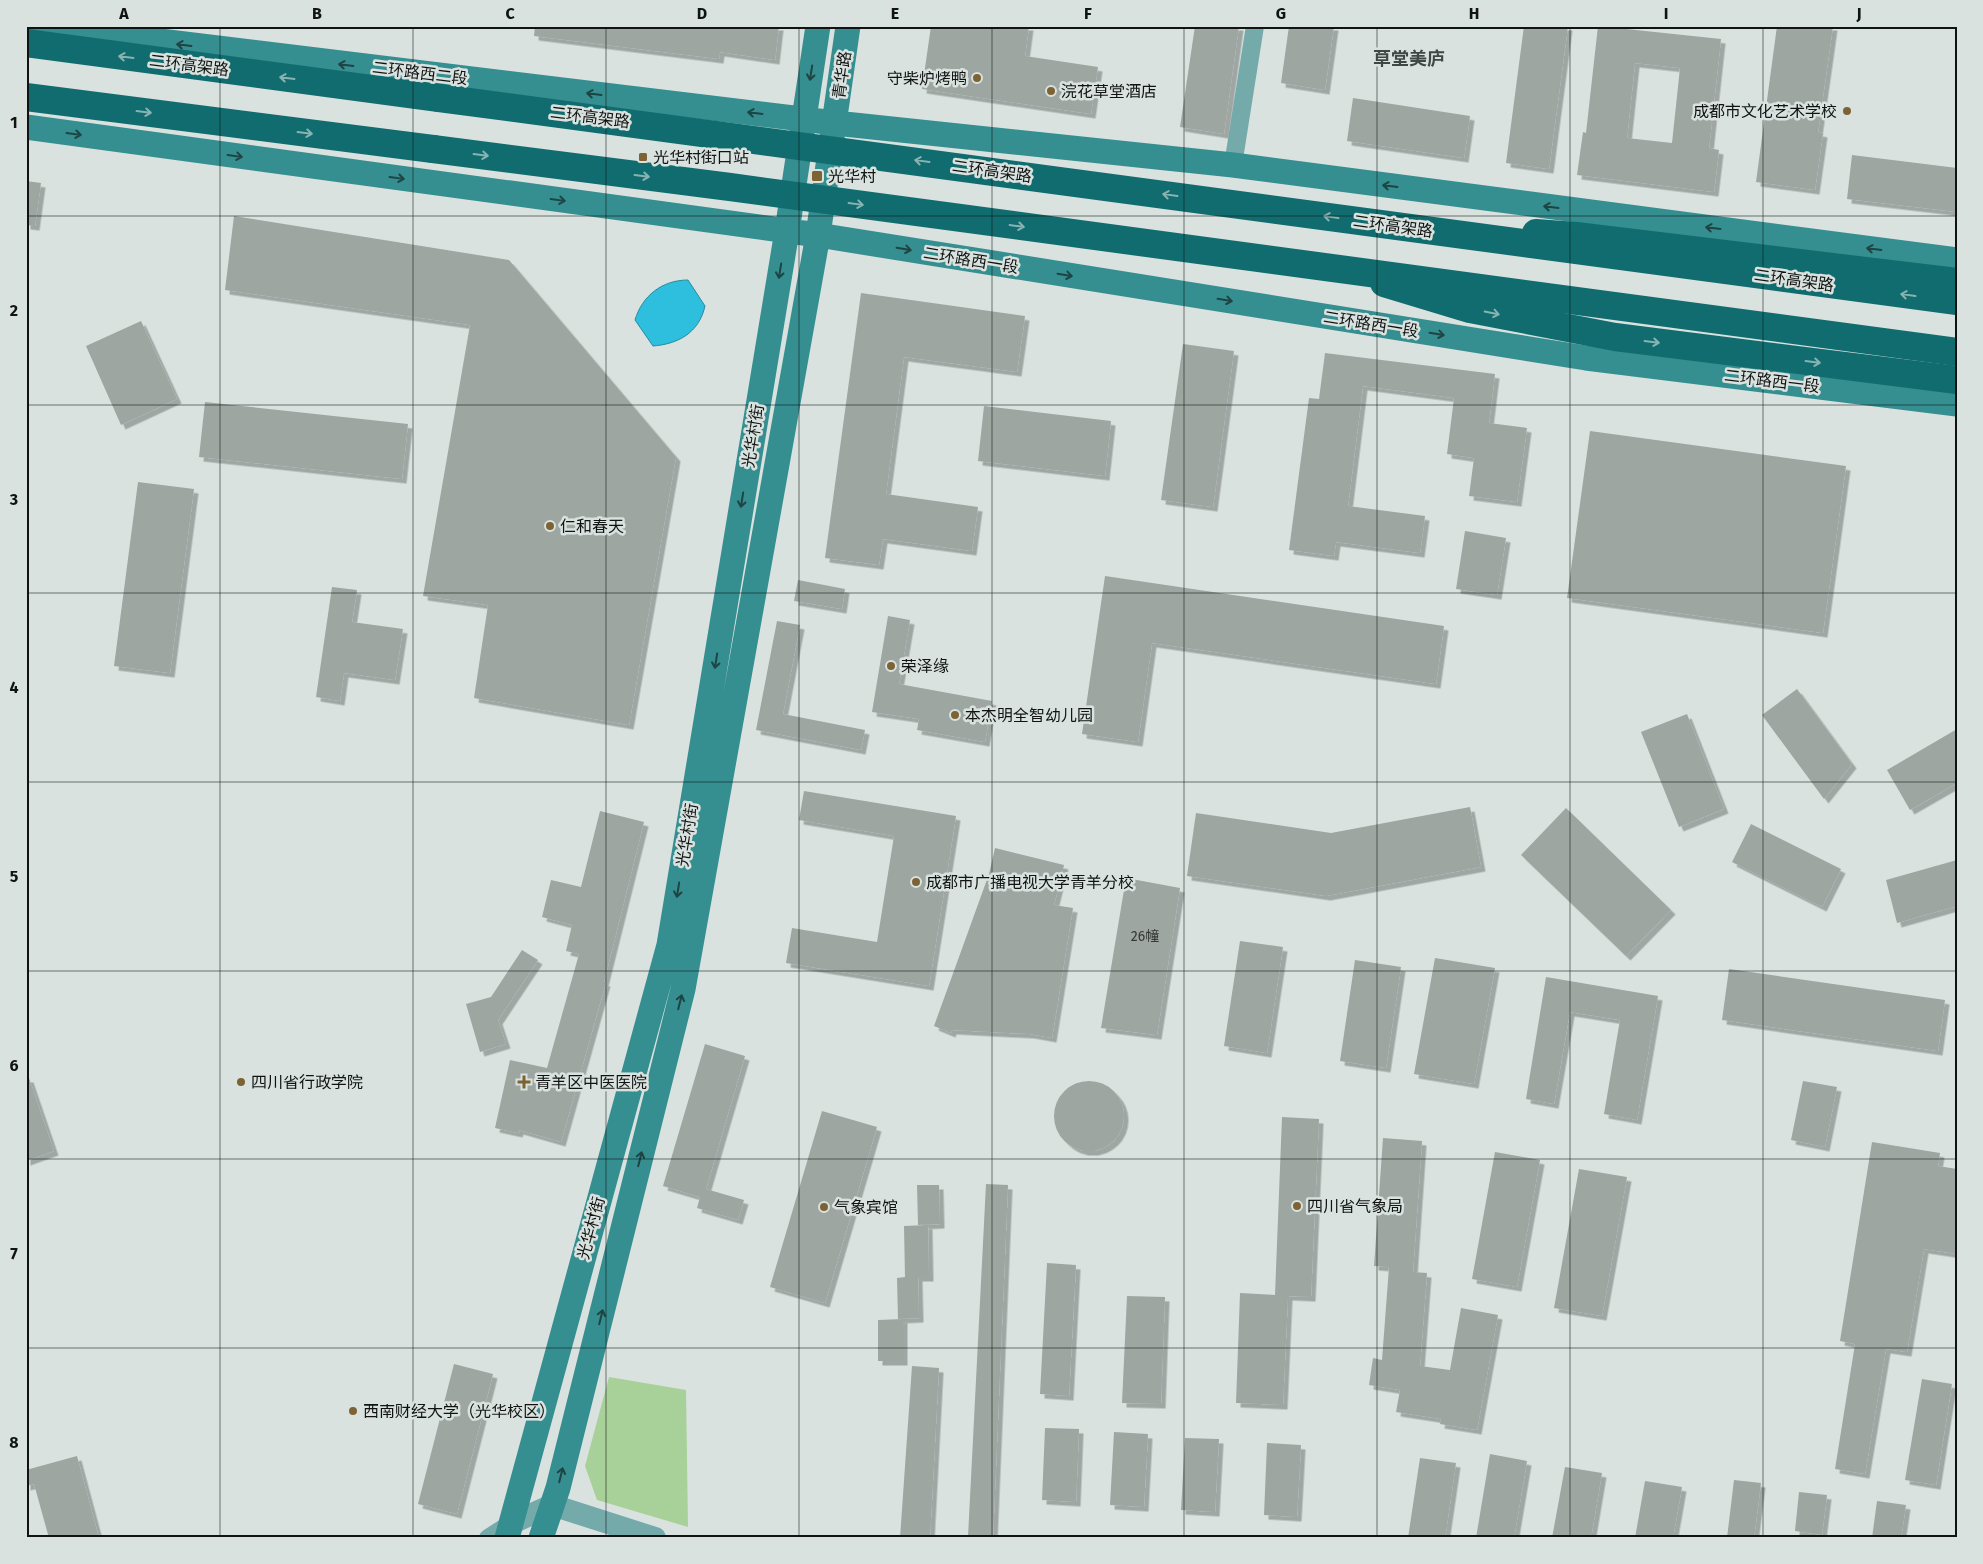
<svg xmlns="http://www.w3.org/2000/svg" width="1983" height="1564" viewBox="0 0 1983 1564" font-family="'Fira Sans','Noto Sans SC',sans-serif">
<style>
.green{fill:#a8d199}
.water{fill:#2ebfde;stroke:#258ba1}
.building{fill:#9ea6a1;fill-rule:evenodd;filter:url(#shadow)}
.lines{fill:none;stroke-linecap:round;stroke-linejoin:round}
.minor{stroke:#75aaaa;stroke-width:18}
.tertiary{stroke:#75aaaa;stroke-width:22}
.secondary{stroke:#358e90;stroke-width:25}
.trunk{stroke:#106c6e;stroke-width:28}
.trunk-bridge{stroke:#106c6e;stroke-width:28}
.oneway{stroke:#1f4444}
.oneway2{stroke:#89b3b2}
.grid{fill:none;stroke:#101312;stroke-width:1;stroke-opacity:0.55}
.poi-dot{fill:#7d6234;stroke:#d9e2df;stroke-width:2}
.labels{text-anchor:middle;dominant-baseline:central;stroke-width:5;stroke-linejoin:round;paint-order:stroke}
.number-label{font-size:14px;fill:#343836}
.street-label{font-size:16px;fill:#101312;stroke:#d9e2df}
.poi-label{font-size:16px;fill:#101312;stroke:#d9e2df;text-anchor:start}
.neighbourhood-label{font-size:18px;font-weight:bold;fill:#404846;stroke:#d9e2df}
.neatline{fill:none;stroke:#101312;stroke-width:2}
.grid-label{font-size:16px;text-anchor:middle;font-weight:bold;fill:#101312}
</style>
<defs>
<filter id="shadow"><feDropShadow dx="4.5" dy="4.5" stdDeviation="0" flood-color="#0004"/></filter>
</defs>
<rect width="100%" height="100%" fill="#d9e2df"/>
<path class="green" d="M609,1377L686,1390L688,1527L597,1500L585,1466Z"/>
<path class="water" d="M688,280L705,306C699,333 678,344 653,346L635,320C642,296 662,280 688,280Z"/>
<path class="building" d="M535,26H779L775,60L720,52L719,59L534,36Z
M931,26H1029L1025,56L1098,67L1091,114L922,89Z
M1195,26H1239L1224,134L1180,127Z
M1289,26H1334L1325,90L1281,83Z
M1524,26H1568L1549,169L1506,163Z
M1598,26L1721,39L1709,148L1719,150L1714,192L1577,175L1583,132L1586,133ZM1635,63L1680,68L1672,143L1627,138Z
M1777,26H1833L1818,132L1823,133L1815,190L1756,182Z
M1353,98L1470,116L1464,158L1347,141Z
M1852,155L1957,168V212L1847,199Z
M26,181L41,183L35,226L26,225Z
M234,216L509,260L676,457L629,725L474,698L488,605L423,596L470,325L225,290Z
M861,293L1025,316L1017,372L904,357L886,494L978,507L972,551L883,539L879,565L825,558Z
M141,321L177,399L121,425L86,346Z
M1183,344L1234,351L1213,507L1161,500Z
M1325,353L1495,374L1489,423L1527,428L1517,502L1469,496L1474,458L1447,454L1454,398L1363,386L1348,506L1425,516L1420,553L1336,542L1334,556L1289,550L1309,398L1319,399Z
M205,402L408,424L402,479L199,457Z
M984,406L1111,421L1105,476L978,461Z
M1590,431L1846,466L1823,633L1567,598Z
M138,482L194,489L170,673L114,666Z
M1465,531L1506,538L1497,595L1456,589Z
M1105,576L1444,626L1436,684L1152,643L1138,742L1082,734Z
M798,580L845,589L842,609L794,601Z
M332,587L357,590L352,622L403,629L395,680L344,673L340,701L316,697Z
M888,616L910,620L899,684L992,701L985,742L917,730L919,719L872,712Z
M777,621L800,625L783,714L865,730L861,750L756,730Z
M1797,689L1852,764L1824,799L1762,715Z
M1687,714L1724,809L1679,827L1641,732Z
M1957,729V783L1910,810L1887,770Z
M804,791L956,816L929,986L786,963L792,928L877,942L894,836L799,820Z
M1470,807L1481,867L1326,896L1187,876L1196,813L1331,833Z
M1566,808L1671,910L1626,956L1521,855Z
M600,811L644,822L604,982H606L561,1142L519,1130L518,1133L495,1128L510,1060L547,1068L579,954L566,951L572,925L542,917L551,880L581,887Z
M1751,824L1841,869L1822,907L1732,862Z
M995,848L1064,865L1054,905L1073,908L1052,1038L1030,1034L952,1030L951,1033L934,1026L989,874Z
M1957,860V906L1897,923L1886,880Z
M1126,878L1180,888L1157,1035L1101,1028Z
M1240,941L1283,947L1267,1053L1224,1046Z
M522,950L538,960L498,1020L506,1044L480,1052L466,1004L491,997Z
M1435,958L1495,968L1474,1084L1414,1074Z
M1355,960L1401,967L1386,1068L1340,1061Z
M1729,969L1945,1000L1938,1051L1722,1020Z
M1546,977L1658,996L1637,1120L1604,1114L1620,1020L1570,1012L1554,1104L1526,1099Z
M705,1044L745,1056L706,1189L744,1200L738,1220L697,1208L700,1197L663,1186Z
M26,1078H29L54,1151L26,1161Z
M1054 1116a35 35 0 1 1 70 0a35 35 0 1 1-70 0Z
M1803,1081L1837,1087L1825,1147L1791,1140Z
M822,1111L877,1127L825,1303L770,1287Z
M1282,1117L1319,1119L1311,1297L1288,1296L1283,1405L1236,1403L1240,1293L1275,1295Z
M1383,1138L1422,1141L1413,1272L1427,1273L1420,1366L1450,1370L1461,1308L1498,1315L1477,1430L1440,1424L1441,1419L1396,1412L1400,1390L1369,1385L1373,1358L1382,1360L1389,1267L1374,1266Z
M1872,1142L1940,1153L1938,1166L1957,1169V1254L1924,1249L1907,1352L1886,1349L1865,1474L1835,1469L1855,1344L1840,1341Z
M1495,1152L1540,1160L1517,1287L1472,1279Z
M1579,1169L1627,1177L1602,1316L1554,1308Z
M986,1184L1008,1185L993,1538L968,1537Z
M917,1185H939L940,1224L918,1225Z
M928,1225L929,1277H918L919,1318L898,1319L897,1278L905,1277L904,1226Z
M1047,1263L1076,1265L1069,1396L1040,1394Z
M1127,1296L1165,1297L1161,1404L1122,1403Z
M903,1319V1361H878V1320Z
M454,1364L493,1374L457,1514L418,1504Z
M912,1366L939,1368L930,1538H900Z
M1922,1379L1952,1384L1936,1485L1905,1480Z
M1045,1428L1079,1429L1076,1502L1042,1500Z
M1114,1432L1148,1434L1144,1507L1110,1505Z
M1185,1438L1219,1439L1215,1512L1181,1510Z
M1267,1443L1301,1445L1297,1517L1264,1515Z
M1490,1454L1527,1461L1514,1538H1476Z
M77,1456L99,1538H49L34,1484L26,1486V1470Z
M1420,1458L1456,1463L1445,1538H1408Z
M1565,1467L1602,1473L1591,1538H1552Z
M1734,1480L1761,1483L1754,1538H1727Z
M1645,1481L1682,1487L1673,1538H1635Z
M1799,1492L1827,1495L1822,1535L1795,1531Z
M1877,1501L1906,1505L1901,1538H1872Z"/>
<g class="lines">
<path class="minor" d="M1233,165L1255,26
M488,1538L510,1524"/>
<path class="tertiary" d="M510,1524L552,1505L655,1538"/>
<path class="secondary" d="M37,26L835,123L1233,165L1957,260
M26,127L818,235L1586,358L1957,404
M507,1538L669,945L787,231L818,26
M541,1538L558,1488L683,989L818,235L848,26"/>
<path class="trunk" d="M26,43L439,98
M26,97L433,149
M1536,233L1576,236L1957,282
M1384,283L1470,309L1615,337L1957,380"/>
<path class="trunk-bridge" d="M439,98L1957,301
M433,149L730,187L1957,352"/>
</g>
<defs><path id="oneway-shaft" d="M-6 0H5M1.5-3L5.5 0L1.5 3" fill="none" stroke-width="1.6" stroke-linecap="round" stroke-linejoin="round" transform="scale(1.25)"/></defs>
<g class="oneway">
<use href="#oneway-shaft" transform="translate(184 45) rotate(-173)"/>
<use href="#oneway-shaft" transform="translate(346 65) rotate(-173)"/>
<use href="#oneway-shaft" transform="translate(811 73) rotate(99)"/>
<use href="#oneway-shaft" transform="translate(594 94) rotate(-173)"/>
<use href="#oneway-shaft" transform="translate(755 113) rotate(-173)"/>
<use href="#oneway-shaft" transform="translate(74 134) rotate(8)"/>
<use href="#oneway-shaft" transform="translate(235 156) rotate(8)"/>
<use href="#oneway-shaft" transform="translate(397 178) rotate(8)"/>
<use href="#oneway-shaft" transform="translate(1390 186) rotate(-173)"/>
<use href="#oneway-shaft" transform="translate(558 200) rotate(8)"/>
<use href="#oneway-shaft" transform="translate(1551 207) rotate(-173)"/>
<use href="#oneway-shaft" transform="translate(1713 228) rotate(-173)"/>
<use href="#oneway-shaft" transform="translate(904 249) rotate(9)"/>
<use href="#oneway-shaft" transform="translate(1874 249) rotate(-173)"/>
<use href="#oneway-shaft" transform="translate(780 271) rotate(99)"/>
<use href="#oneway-shaft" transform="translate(1065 275) rotate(9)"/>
<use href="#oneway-shaft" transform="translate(1225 300) rotate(9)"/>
<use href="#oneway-shaft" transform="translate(1437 334) rotate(9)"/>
<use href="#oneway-shaft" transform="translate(742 500) rotate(99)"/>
<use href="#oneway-shaft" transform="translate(716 661) rotate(99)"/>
<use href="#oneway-shaft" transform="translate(678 890) rotate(99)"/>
<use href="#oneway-shaft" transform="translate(680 1002) rotate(-76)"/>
<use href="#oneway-shaft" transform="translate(640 1159) rotate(-76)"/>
<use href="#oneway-shaft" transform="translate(601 1317) rotate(-76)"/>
<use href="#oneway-shaft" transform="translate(561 1475) rotate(-76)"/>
</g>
<g class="oneway2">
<use href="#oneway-shaft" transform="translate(126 57) rotate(-173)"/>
<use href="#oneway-shaft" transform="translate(287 78) rotate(-173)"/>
<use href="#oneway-shaft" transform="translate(144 112) rotate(7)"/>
<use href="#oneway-shaft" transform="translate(305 133) rotate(7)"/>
<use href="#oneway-shaft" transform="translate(481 155) rotate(7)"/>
<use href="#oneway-shaft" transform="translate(922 161) rotate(-172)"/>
<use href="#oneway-shaft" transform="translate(642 176) rotate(7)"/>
<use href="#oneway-shaft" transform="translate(1170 195) rotate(-172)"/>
<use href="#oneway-shaft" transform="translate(856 204) rotate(8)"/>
<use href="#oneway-shaft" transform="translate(1331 217) rotate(-172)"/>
<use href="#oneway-shaft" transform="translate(1017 226) rotate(8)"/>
<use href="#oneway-shaft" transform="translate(1908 295) rotate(-172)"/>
<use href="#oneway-shaft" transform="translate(1492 313) rotate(11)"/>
<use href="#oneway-shaft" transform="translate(1652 342) rotate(7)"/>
<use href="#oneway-shaft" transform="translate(1813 362) rotate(7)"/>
</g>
<path class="grid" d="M220,26V1538M413,26V1538M606,26V1538M799,26V1538M992,26V1538M1184,26V1538M1377,26V1538M1570,26V1538M1763,26V1538M26,216H1957M26,405H1957M26,593H1957M26,782H1957M26,971H1957M26,1159H1957M26,1348H1957"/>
<g class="poi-dot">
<circle cx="977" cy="78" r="5"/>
<circle cx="1051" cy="91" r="5"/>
<circle cx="1847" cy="111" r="5"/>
<rect x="638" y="152" width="10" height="10" rx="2.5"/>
<rect x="811" y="170" width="12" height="12" rx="2.5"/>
<circle cx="550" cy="526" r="5"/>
<circle cx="891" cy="666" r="5"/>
<circle cx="955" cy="715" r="5"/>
<circle cx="916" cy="882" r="5"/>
<circle cx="241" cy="1082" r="5"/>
<path d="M521.5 1074.5h5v5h5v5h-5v5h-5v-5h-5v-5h5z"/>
<circle cx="1297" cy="1206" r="5"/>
<circle cx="824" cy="1207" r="5"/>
<circle cx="353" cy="1411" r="5"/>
</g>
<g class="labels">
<g class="number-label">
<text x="1145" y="936">26幢</text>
</g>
<g class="street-label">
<text transform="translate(189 65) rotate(7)">二环高架路</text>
<text transform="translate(420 73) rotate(7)">二环路西二段</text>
<text transform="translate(842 75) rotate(-82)">青华路</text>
<text transform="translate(590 117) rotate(7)">二环高架路</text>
<text transform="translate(992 171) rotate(8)">二环高架路</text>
<text transform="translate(1393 226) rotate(8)">二环高架路</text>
<text transform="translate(971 260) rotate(9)">二环路西一段</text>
<text transform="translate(1794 280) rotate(8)">二环高架路</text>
<text transform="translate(1371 324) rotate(9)">二环路西一段</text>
<text transform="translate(1772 381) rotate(7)">二环路西一段</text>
<text transform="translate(753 436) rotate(-81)">光华村街</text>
<text transform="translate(687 835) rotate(-81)">光华村街</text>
<text transform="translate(591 1228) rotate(-75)">光华村街</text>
</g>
<g class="poi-label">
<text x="967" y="78" text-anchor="end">守柴炉烤鸭</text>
<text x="1061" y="91">浣花草堂酒店</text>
<text x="1837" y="111" text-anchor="end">成都市文化艺术学校</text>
<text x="653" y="157">光华村街口站</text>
<text x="828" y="176">光华村</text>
<text x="560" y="526">仁和春天</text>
<text x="901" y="666">荣泽缘</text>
<text x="965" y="715">本杰明全智幼儿园</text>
<text x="926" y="882">成都市广播电视大学青羊分校</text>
<text x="251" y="1082">四川省行政学院</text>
<text x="535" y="1082">青羊区中医医院</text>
<text x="1307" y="1206">四川省气象局</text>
<text x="834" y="1207">气象宾馆</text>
<text x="363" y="1411">西南财经大学（光华校区）</text>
</g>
<g class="neighbourhood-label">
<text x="1409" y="59">草堂美庐</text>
</g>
</g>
<rect width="1983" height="1564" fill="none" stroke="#d9e2df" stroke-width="55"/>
<rect x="28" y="28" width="1928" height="1508" class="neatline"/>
<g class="grid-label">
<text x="124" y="19">A</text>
<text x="317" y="19">B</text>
<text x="510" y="19">C</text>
<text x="702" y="19">D</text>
<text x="895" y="19">E</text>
<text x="1088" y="19">F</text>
<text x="1281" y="19">G</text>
<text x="1474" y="19">H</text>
<text x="1666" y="19">I</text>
<text x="1859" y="19">J</text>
<text x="14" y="128">1</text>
<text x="14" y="316">2</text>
<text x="14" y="505">3</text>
<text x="14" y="693">4</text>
<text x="14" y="882">5</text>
<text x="14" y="1071">6</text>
<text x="14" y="1259">7</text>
<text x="14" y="1448">8</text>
</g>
</svg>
